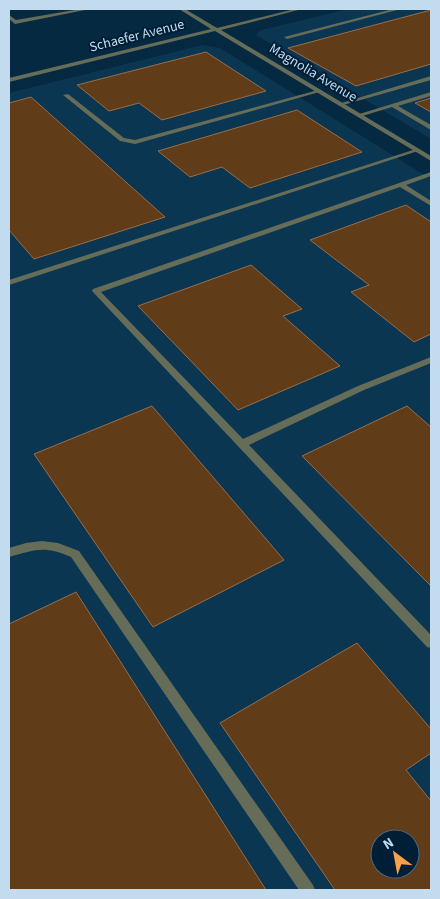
<svg xmlns="http://www.w3.org/2000/svg" width="440" height="899" viewBox="0 0 440 899" font-family="'Source Sans 3',sans-serif">
<style>
.built{fill:#0a3652;fill-rule:evenodd}
.building{fill:#613c18;stroke:#986e49;fill-rule:evenodd}
.lines{fill:none;stroke-linecap:round;stroke-linejoin:round}
.service{fill:#656c57;fill-rule:evenodd}
.minor{fill:#656c57;fill-rule:evenodd}
.tertiary{fill:#656c57;fill-rule:evenodd}
.labels{text-anchor:middle;dominant-baseline:central;stroke-width:4;stroke-linejoin:round;paint-order:stroke}
.far-street-label{font-size:14px;fill:#c3dbee;stroke:#001f36}
</style>
<rect width="100%" height="100%" fill="#042941"/>
<path class="built" d="M348,9H431V139L256,35L261,30Z
M202,45L220,48L431,179V890H9V93ZM380,839H410V869H380Z"/>
<path class="building" d="M431,10V64L356,86L288,48Z
M206,52L266,91L162,120L139,103L109,111L77,85Z
M31,97L165,217L34,259L9,230V103Z
M431,98V112L415,103Z
M297,110L362,152L250,188L222,167L190,177L158,151Z
M406,205L431,222V334L414,342L351,292L369,285L310,240Z
M251,265L302,309L283,316L340,366L238,410L138,306Z
M152,406L284,560L153,627L34,454Z
M407,406L431,427V586L302,456Z
M76,592L266,890H9V624Z
M357,643L431,729V753L406,770L431,801V890H335L220,723ZM380,839H410V869H380Z"/>
<g class="lines">
<path class="service" d="M393,9H401L287,39L284,37Z
M431,76V80L343,105L338,104Z
M318,90L323,91L135,144L120,141L63,95L68,94L124,138L135,140Z
M431,92V96L398,106L431,125V130L392,107L359,117L356,115Z
M416,149L421,150L9,285V280Z
M431,172V176L406,185L431,201V206L400,187L101,292L243,439L358,386L431,357V363L364,390L249,445L431,635V648L427,647L92,291L93,289Z
M42,541L58,543L79,551L313,885L315,890H299L71,557C45,545 34,550 9,557V548L26,543Z"/>
<path class="minor" d="M80,9H90L15,24L9,19V15L16,20Z"/>
<path class="tertiary" d="M179,9H185L217,28L295,9H302L221,30L431,156V161L215,31L9,82V78L211,29Z"/>
</g>
<g class="labels">
<g class="far-street-label">
<text transform="translate(137 36) rotate(-14)">Schaefer Avenue</text>
<text transform="translate(313 73) rotate(31)">Magnolia Avenue</text>
</g>
</g>
<rect width="440" height="899" fill="none" stroke="#c3dbee" stroke-width="20"/>
<g transform="translate(395 854) rotate(328)"><circle r="24" fill="#001f36" stroke="#4e6a80"/>
<path d="M0-4L9 19L0 12L-9 19Z" fill="#f8a04b"/>
<text y="-8" font-size="14" font-weight="bold" text-anchor="middle" fill="#c3dbee">N</text>
</g>
</svg>
